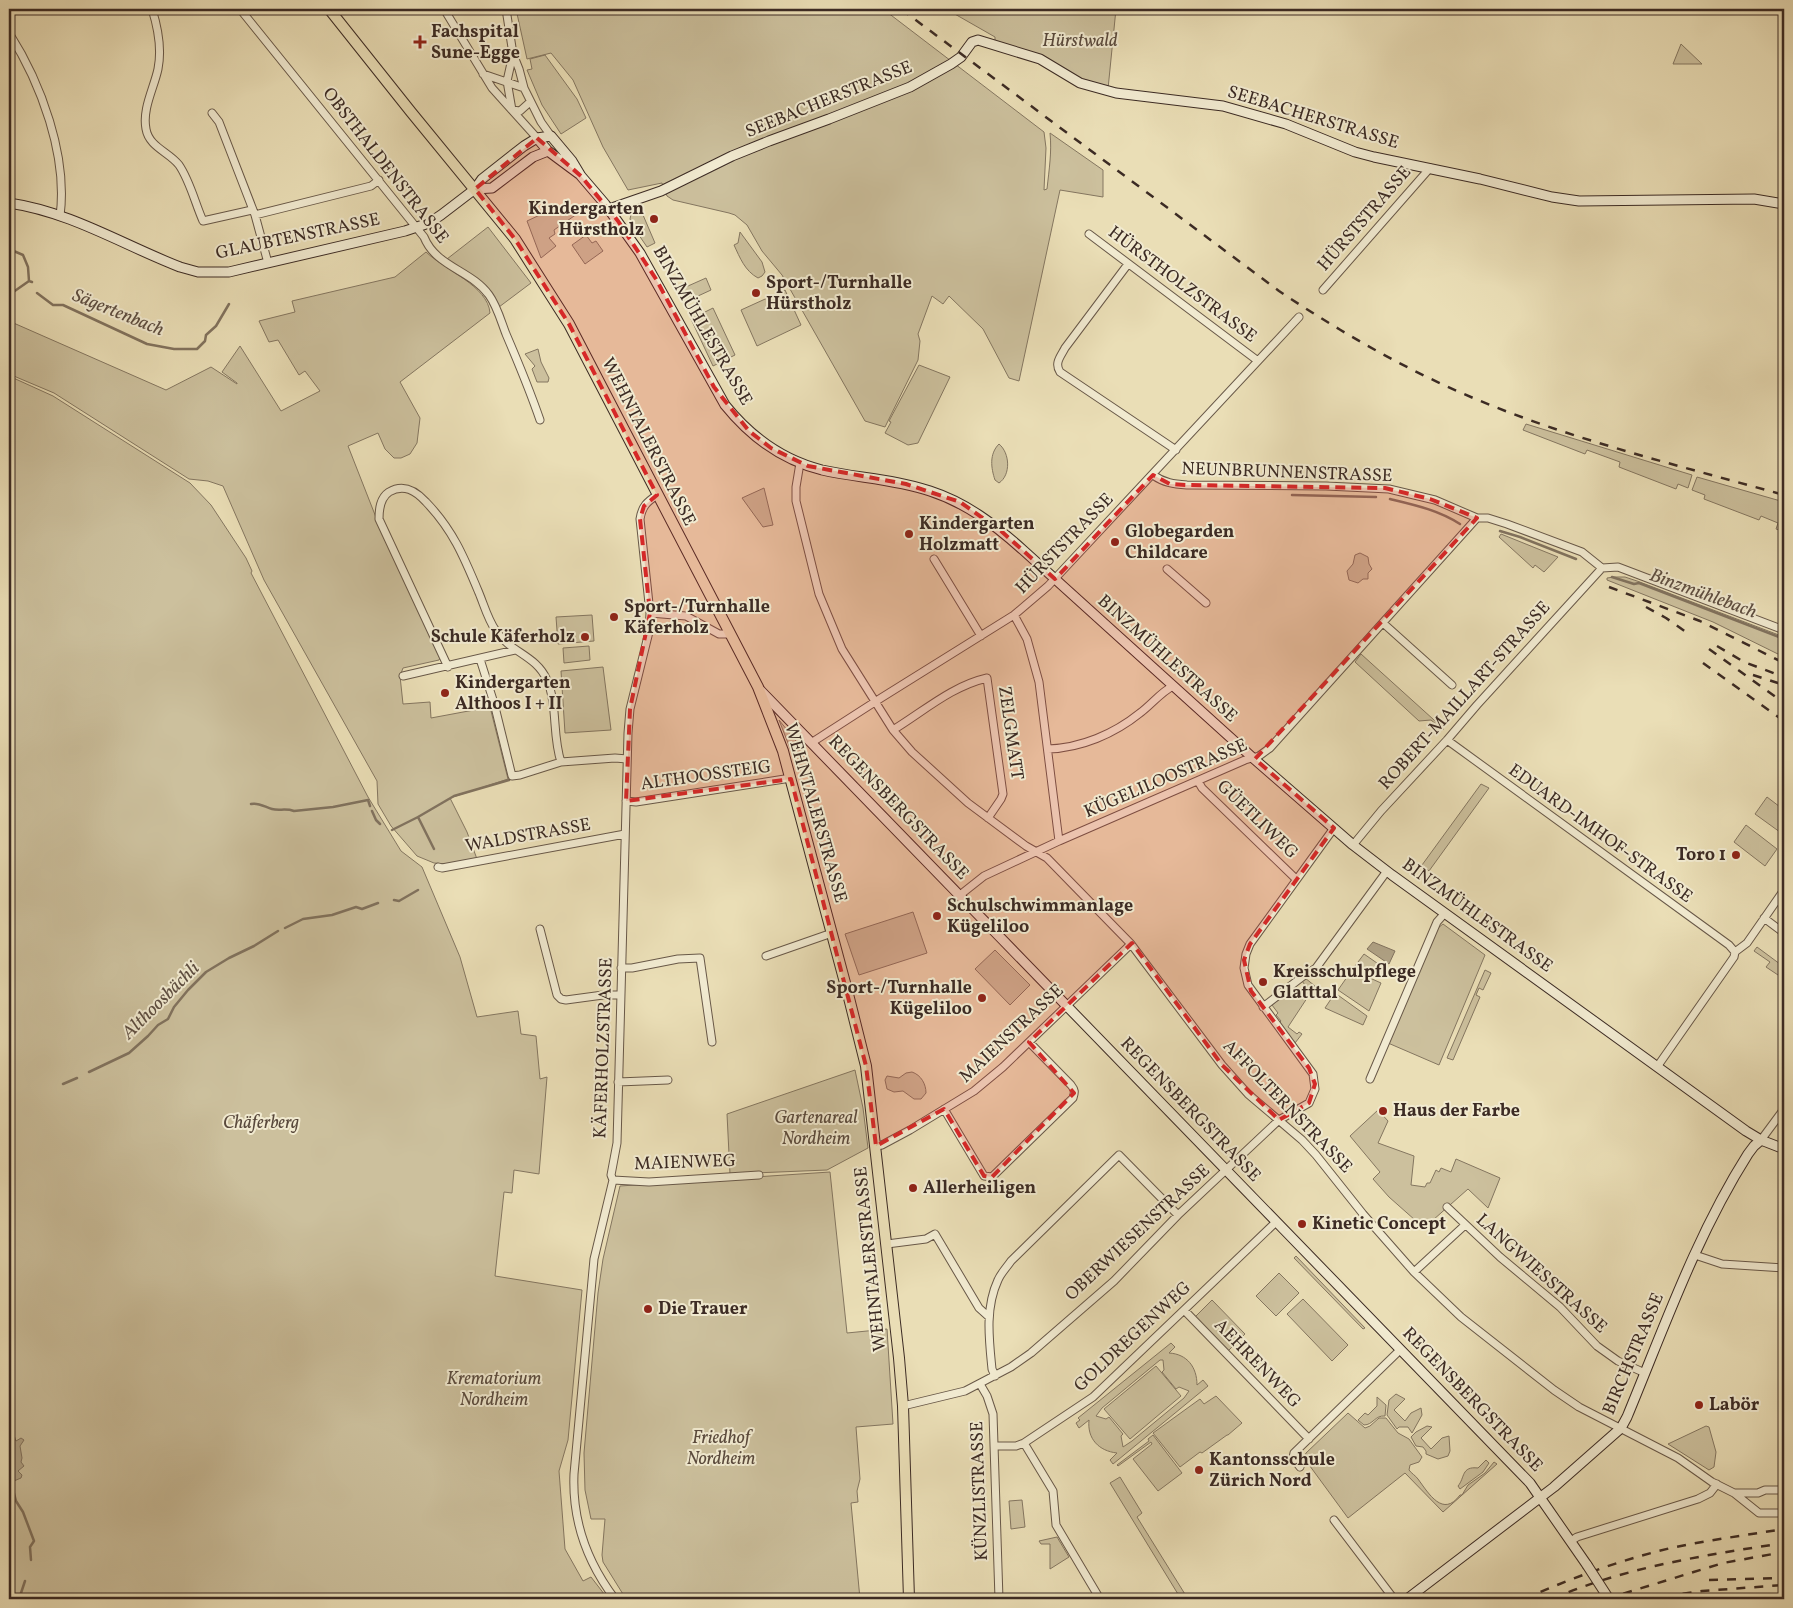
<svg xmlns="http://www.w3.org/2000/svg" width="1793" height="1608" viewBox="0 0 1793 1608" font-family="Vollkorn,serif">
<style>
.green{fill:#ccc09d;stroke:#847660;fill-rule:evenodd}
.water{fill:#afa184;stroke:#81725e}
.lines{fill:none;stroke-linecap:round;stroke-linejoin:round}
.stream{stroke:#81725e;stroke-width:2.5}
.street-casing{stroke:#685848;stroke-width:9}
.secondary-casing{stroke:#3c2b24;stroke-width:11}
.primary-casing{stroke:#3c2b24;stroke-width:12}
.street{stroke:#f1ead0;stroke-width:7}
.secondary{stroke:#f1ead0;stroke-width:9}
.primary{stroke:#eadeb6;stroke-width:10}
.rail{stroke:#3c2b24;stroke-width:2.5;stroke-dasharray:9 9;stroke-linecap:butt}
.secondary-bridge-casing{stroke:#3c2b24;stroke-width:11;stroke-linecap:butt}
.secondary-bridge{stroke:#f1ead0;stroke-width:9}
.marked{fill:#d62828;fill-opacity:0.2;stroke:#d62828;stroke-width:4;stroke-dasharray:10 6;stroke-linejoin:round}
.poi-dot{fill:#8f2418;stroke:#f1ead0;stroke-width:2}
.labels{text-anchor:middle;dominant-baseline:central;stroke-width:4;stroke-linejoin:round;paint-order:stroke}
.poi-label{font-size:18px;font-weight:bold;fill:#3c2b24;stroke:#f1ead0;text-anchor:start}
.park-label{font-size:18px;font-style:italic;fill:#59493c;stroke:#f1ead0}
.street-label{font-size:18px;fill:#3c2b24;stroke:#f1ead0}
.water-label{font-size:19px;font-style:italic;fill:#5e4e41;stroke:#f1ead0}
</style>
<rect width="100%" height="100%" fill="#eadeb6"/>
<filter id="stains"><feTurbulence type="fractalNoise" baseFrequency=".004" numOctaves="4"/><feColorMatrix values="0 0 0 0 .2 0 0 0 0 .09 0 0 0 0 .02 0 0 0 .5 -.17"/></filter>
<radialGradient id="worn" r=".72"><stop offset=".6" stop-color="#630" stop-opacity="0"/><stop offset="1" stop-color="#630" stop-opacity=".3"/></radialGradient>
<path class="green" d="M516,9H883L1044,132L1046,148L1044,190L1047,189C1049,170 1052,152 1050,133L1103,170V197L1060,190L1019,381L1009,378L983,329L949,296L943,304L932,296L918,334L920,341L918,360L885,427L865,421L782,275L762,251L747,225L735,215L729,213L673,200L667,196L662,183L628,190L603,147L573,80L551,53L527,59Z
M946,9H1116L1108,89L1079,80L995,41V37Z
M1681,44L1702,64H1673Z
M545,55L577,99L586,118L561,134L542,105L527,70L532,69L530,59Z
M584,204L587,207L554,230L555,234L549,238L556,246L541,258L527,221L542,214L566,212Z
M640,208L655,243L647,247L630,222L631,221L630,219L632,210Z
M488,227L531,283L499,307L475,278L447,259Z
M740,232L762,262L765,272L762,276L758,278C745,271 740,258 734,245L738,243Z
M586,235L592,243L596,241L603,251L585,264L572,245Z
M426,252C445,270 488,286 490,313L400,382L420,418L417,443L410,454L401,458H394L385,449L378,433L348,446L379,525L440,658L439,660L403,668L400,676L403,704L430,702L431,718L490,707L508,779L450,798L467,832L477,859L449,864L434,863L417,856L391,826L378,804L377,781L264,580L223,486L208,481L189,479L54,393L9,374V321L166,390L211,367L237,384V383L222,372L240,346L281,411L320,391L305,371L299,375L278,340L269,342L259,321L295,312L292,301L395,277Z
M706,278L711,290L685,302L679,290Z
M785,290L801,325L757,346L741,310Z
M713,308L735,355L713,366L691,319Z
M538,349L541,362L549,378L548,382H537L532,369L535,366L525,354Z
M919,365L950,377L918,443L908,445L885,433L891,422L889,421Z
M9,376L53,396L190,483L211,505L246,558L252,571L251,573L368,797L401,851L422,867L460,957L477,1017L518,1011L521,1034L536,1036L540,1079L547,1077L539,1174L514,1170L512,1193L504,1192L495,1276L582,1290L568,1440L559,1471L565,1549L583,1581L591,1577L608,1599H9Z
M1526,424L1692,475L1688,488L1678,484L1676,489L1619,467L1620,462L1587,450L1585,454L1523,430Z
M999,444C1010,453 1011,475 999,483L995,480C991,468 989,454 999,444Z
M1697,477L1784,502V532L1776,529L1778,523L1761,516L1759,520L1704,499L1705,495L1692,490Z
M764,488L773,525L763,527L742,498Z
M1501,534L1558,557L1544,572L1535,565L1533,568L1499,537Z
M1360,553L1368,557L1369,564L1372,569L1368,573V579H1363L1358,583L1349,580L1347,571L1353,564L1355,555Z
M1614,577H1625L1637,581L1784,637V657L1713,622L1607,580V578Z
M592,615L594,641L558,644L556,617Z
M589,646L590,660L564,663L563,648Z
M1361,654L1444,729L1443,730L1431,720L1419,721L1355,662Z
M603,667L611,730L565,733L561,671Z
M779,720L809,757L795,761Z
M1481,784L1489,788L1429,871L1422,865Z
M1767,797L1784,810V835L1755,814Z
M1746,825L1777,849L1765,866L1734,842Z
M913,912L927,953L859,975L845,934Z
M1443,924L1485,955L1439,1065L1388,1043L1438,928Z
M1757,947L1784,967V979L1766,967L1770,962L1754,951Z
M995,950L1030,985L1010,1005L975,969Z
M1364,954L1387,970L1383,978L1355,966Z
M1352,970L1381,983L1369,1011L1338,990Z
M1485,970L1491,973L1483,990L1479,988L1476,995L1480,997L1453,1060L1447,1058Z
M1305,978L1315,986L1288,1027L1297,1034L1299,1032L1302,1034L1295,1043L1279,1023L1281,1021L1276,1015L1278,1013L1272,1005L1295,987L1299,991L1305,985L1302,981Z
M1335,993L1367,1016L1363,1025L1325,1008Z
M855,1070L863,1108L868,1148L827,1170L730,1174L727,1114Z
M912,1072C921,1075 926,1084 926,1093L921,1099H914L903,1091L894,1092L887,1089L885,1080L887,1076L899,1078L906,1073Z
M1378,1110L1388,1121L1378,1143L1414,1156L1411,1185L1425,1187L1427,1183H1430L1436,1170L1439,1172L1441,1168L1451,1172L1456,1159L1500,1178L1488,1208L1468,1189L1424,1228L1389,1197L1373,1179L1380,1172L1350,1136Z
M830,1172L847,1333L887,1329L893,1424L856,1427L860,1479L857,1491L858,1502L851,1503L860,1599H626L603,1562L602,1555L605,1519H591L585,1490L584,1453L598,1293L603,1259L620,1186Z
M1296,1256L1365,1328L1363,1329L1294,1258Z
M1279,1273L1299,1293L1276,1316L1256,1296Z
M1303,1299L1348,1345L1332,1361L1287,1314Z
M1212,1300L1245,1334L1228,1351L1195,1317Z
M1171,1343L1175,1347L1169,1353C1187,1354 1197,1367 1197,1385L1203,1380L1208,1386L1113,1464L1110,1460L1117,1453C1099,1451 1087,1439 1089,1420L1079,1428L1076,1423L1080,1420L1078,1418ZM1160,1360H1163L1164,1370L1162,1372L1176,1389L1179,1387L1189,1391L1184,1398L1132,1441L1123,1447L1121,1436L1123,1434L1109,1417L1106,1419L1096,1416L1102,1408Z
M1156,1366L1181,1396L1130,1439L1104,1409Z
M1396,1394L1405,1399L1394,1410L1405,1421L1411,1413L1421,1408L1422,1415L1412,1433L1408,1427H1399L1397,1429L1387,1415L1389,1400Z
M1216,1396L1242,1423L1228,1435H1227L1202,1453L1200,1452L1180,1467L1153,1433L1200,1399L1204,1404Z
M1377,1397L1386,1405L1385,1416C1375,1415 1373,1425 1364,1425L1358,1420L1365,1413L1368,1415L1377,1406Z
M1348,1413L1365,1428L1370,1426L1379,1418H1386L1398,1433L1409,1439L1422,1457L1419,1462L1410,1465L1409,1470C1412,1474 1415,1475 1418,1479C1429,1494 1443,1518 1460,1495H1462L1468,1485L1485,1473L1494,1462L1497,1464L1443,1512L1405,1473L1348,1518L1304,1458L1306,1453Z
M1427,1426L1432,1427L1421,1438L1431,1449L1442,1438L1449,1436L1450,1451L1448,1456L1438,1459L1426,1454V1451L1423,1447L1416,1446L1411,1437L1416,1432Z
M1706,1426L1709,1427L1716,1452L1714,1467L1709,1470L1668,1444Z
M1153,1435L1182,1473L1158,1491L1133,1459L1152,1444L1151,1442L1118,1466L1117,1465L1149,1441L1148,1439Z
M1486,1460L1489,1463L1483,1472L1460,1489L1458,1486C1465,1478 1461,1466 1478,1468Z
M1120,1477L1142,1513L1137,1517L1188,1599H1181L1110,1483Z
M1022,1500L1025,1527L1011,1529L1009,1501Z
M1057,1537L1069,1557L1050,1569V1544H1041L1039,1541Z"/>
<path class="water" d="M1373,942L1395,951L1389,964L1367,949Z
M14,1435L16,1441L21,1438L24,1440L20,1446L22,1458L21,1462L24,1466L18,1471L22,1475L21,1478L9,1483V1439Z"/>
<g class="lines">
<path class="stream" d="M9,249L23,255L28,267L29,281
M37,293L53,305H63L147,344L174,349H197L205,341L206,335L216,326L229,304
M9,295L29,281L32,282
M1292,495L1376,497
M1390,499C1415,505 1438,510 1460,524
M1500,531L1520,537L1576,559
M1612,577L1634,584L1639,583L1784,639
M251,804C258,802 265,807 272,809C279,811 286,808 294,811L333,807L368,800L370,806
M372,811L376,820L380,824
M392,830L418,817
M434,849L418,817L454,796L509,780
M394,900L399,901L418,890
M285,928L303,919L332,915L356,907L362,909L378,903
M89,1072L129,1053L148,1036L158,1025L168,1019L174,1007L188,990L206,972L229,958L254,946L278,931
M63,1084L77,1078
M11,1482L16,1501L23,1512L34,1541L30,1547L31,1560
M19,1599L25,1581"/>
<defs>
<path id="street" d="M152,9C158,28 162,49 158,69C154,88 142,109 146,129C149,147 169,152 179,165C190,181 195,203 203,221L252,210
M240,9L424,237C436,267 471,270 489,295C497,306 501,321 506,334C518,362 530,391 540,420
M444,9L492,88L537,138
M506,9L513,54L519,69L524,88L541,122L551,136
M9,33C41,83 68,156 60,216
M483,74L524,88
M512,110L507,81L513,54
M512,110L520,111L530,102
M212,113L219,122L255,215L268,263
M255,215L371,186L379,180
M1089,234L1258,361
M1128,264L1065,348C1061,356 1054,363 1060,372L1176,450
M1323,290L1430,168
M800,463L796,487V501L819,594L842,649L893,730L912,752L968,803L1026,846L1047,858L1131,944L1222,1065L1248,1094L1302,1140L1316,1155L1363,1214L1414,1272L1461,1317L1554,1390L1579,1407L1678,1458L1712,1482L1734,1493L1759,1513H1784
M1153,475C1164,483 1174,484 1187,485L1326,486L1389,489L1435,500L1477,518H1488L1507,524L1582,552L1602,568
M934,559L981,636
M1602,568L1618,567L1784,630
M1167,569L1206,603
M650,613L686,616L719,634H730
M1014,615L1027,639L1039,682L1059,841
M1383,623L1452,685
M480,659L494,703L512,776L520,775L561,762
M448,667L379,519C379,509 380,498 389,492C404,483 416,491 426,502C453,530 464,557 479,593C484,605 488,620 496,631C511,653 536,655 547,680C558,706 552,735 561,762L615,758L627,759
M403,676L515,650
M893,730C924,711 952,686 987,678L1003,794L1001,799L988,818
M1447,740L1729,945L1735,952
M811,743L881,698L1014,615L1048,586L1299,317
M1048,749C1081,748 1114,734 1140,713C1151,705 1161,692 1173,686
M1198,781L1202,788L1296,879
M626,801L636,802L791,778
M1353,845L1381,811L1447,740L1477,705L1602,568
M438,867L442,868L625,834
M960,895L984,876L1059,841L1245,760L1259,756L1270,748L1477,518
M1764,918L1784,933
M540,929L557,995L561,999L566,1000L603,995H620
M766,956L832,933
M621,968H632L678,959L700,958L712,1042
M1263,1007L1306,974L1316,968L1387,871
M1657,1067L1734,957L1735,952L1747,943L1784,890
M1370,1079L1437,922L1445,913
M618,1082L668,1080
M944,1109L984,1176L992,1177L1073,1098C1075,1092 1075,1090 1071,1085L1029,1042
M1761,1140L1784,1109
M876,1146L882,1145L910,1130L974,1091L1003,1067L1131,944
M613,1180L649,1182L759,1175
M1447,1207L1500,1257L1560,1307L1597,1346L1618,1361L1645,1373
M887,1244L926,1239L935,1234L979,1308L989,1317
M1695,1255L1722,1264L1784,1268
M1414,1272L1465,1225
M1184,1310L1309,1439
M995,1376L992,1369C989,1339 985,1308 998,1280C1001,1273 1007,1267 1011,1261L1119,1155L1178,1215
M980,1384L987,1396L993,1414L999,1599
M903,1406L965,1391L1011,1367L1031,1353L1114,1281L1178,1215L1279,1120L1309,1103L1315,1089L1313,1074L1248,985L1244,968L1246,954L1250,944L1334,828
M1024,1443L1053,1491L1056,1525L1100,1599
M995,1446H1016L1024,1443L1093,1397L1276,1222
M1300,1467L1293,1458L1294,1453L1400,1350
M1734,1493H1758L1765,1490H1784
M1334,1520L1394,1599
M1571,1541L1577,1537L1698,1499L1710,1493L1717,1484
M615,1599C587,1562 572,1520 574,1474L594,1259L613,1180L611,1175L617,1143L628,733L630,709L649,632L650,613L640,519C642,506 647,502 657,495"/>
<path id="secondary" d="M551,136L572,161L581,176L605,204L640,253L725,405C750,436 782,460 822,470C858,478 895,479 930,491C967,503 995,525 1023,550L1253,758L1353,845L1392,875L1746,1131L1761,1140L1784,1149
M537,138L548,151L579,174
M475,189L492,188L533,157L548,151
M9,203C71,212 123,245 180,267L198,272H229L405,231L429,223L441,215L475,189L482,179L524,146L537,138L551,136
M609,209L661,191L732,156L769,141L829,119L910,87L951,64L961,57L972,42L978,40L1040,59L1080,83L1116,93L1223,106L1286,124L1355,152L1374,157L1480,179L1552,197L1579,201L1754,199L1784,204
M761,691L1530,1483L1587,1565
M1407,1599L1554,1487L1621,1428L1627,1417C1664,1328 1696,1236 1748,1154L1754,1146L1761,1140"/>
<path id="primary" d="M329,9L411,112L515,239L569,324L758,687L783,751L848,994L866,1066L899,1358L903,1406L909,1599"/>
</defs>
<use href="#street" class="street-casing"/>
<use href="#secondary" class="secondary-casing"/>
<use href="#primary" class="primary-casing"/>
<use href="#street" class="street"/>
<use href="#secondary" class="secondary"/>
<use href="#primary" class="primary"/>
<path class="rail" d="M901,9L1279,291C1342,333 1408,371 1478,400C1576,441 1681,466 1784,495
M1609,587L1700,621L1784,663
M1646,607L1666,618L1686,632
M1717,646L1744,662L1784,677
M1709,649L1784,703
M1703,663L1784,721
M1753,675L1784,685
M1709,1580L1784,1578
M1524,1599C1572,1578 1620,1560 1671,1548C1709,1540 1747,1535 1784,1529
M1552,1599C1625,1567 1706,1555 1784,1543
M1606,1599L1723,1563L1784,1552
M1647,1599L1702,1591L1784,1585"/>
<defs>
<path id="secondary-bridge" d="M1587,1565L1609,1599"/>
</defs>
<use href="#secondary-bridge" class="secondary-bridge-casing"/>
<use href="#secondary-bridge" class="secondary-bridge"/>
</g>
<path class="marked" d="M537,138L581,176L618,221L656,279L714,387L749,431L771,448L808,466L906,484L960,502L1000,530L1055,579L1153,475L1170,484L1187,485L1385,488L1430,499L1477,518L1255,759L1334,828L1250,944L1244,960L1251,991L1309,1068L1315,1084L1309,1103L1279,1120L1222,1065L1132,943L1029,1042L1074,1093L992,1177L984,1176L944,1109L876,1146L866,1066L791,779L626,801L630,709L650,613L640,519L644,506L657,495L569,324L515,239L475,189Z"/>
<g class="poi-dot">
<path d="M417.5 34.5h5v5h5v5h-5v5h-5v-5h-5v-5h5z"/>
<circle cx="654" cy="219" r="5"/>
<circle cx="756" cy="293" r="5"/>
<circle cx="909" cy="534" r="5"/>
<circle cx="1115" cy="542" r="5"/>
<circle cx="614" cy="617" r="5"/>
<circle cx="585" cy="637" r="5"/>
<circle cx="445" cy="693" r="5"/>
<circle cx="1736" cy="855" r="5"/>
<circle cx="937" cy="916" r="5"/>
<circle cx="1263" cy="982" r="5"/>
<circle cx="982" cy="998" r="5"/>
<circle cx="1383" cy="1111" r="5"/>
<circle cx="913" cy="1188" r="5"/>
<circle cx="1302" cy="1224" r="5"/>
<circle cx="648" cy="1309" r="5"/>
<circle cx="1699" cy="1405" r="5"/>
<circle cx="1199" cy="1470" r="5"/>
</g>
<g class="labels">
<g class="poi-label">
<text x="431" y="32">Fachspital<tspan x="431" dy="21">Sune-Egge</tspan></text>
<text x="644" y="209" text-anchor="end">Kindergarten<tspan x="644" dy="21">Hürstholz</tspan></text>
<text x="766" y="283">Sport-/Turnhalle<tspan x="766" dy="21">Hürstholz</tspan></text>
<text x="919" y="524">Kindergarten<tspan x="919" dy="21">Holzmatt</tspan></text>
<text x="1125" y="532">Globegarden<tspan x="1125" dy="21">Childcare</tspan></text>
<text x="624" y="607">Sport-/Turnhalle<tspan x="624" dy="21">Käferholz</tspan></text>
<text x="575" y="637" text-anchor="end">Schule Käferholz</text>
<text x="455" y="683">Kindergarten<tspan x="455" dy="21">Althoos I + II</tspan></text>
<text x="1726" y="855" text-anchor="end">Toro 1</text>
<text x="947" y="906">Schulschwimmanlage<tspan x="947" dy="21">Kügeliloo</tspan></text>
<text x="1273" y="972">Kreisschulpflege<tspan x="1273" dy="21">Glatttal</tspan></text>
<text x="972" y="988" text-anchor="end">Sport-/Turnhalle<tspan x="972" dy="21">Kügeliloo</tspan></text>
<text x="1393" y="1111">Haus der Farbe</text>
<text x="923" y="1188">Allerheiligen</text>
<text x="1312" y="1224">Kinetic Concept</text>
<text x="658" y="1309">Die Trauer</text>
<text x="1709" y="1405">Labör</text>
<text x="1209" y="1460">Kantonsschule<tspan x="1209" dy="21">Zürich Nord</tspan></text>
</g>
<g class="park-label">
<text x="1080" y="41">Hürstwald</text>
<text x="816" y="1118">Gartenareal<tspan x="816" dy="21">Nordheim</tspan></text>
<text x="261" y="1123">Chäferberg</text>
<text x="494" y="1379">Krematorium<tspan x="494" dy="21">Nordheim</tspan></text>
<text x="721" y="1438">Friedhof<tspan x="721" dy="21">Nordheim</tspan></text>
</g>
<g class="street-label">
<text transform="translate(829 100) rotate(-22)">SEEBACHERSTRASSE</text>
<text transform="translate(1313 118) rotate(17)">SEEBACHERSTRASSE</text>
<text transform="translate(385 166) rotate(52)">OBSTHALDENSTRASSE</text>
<text transform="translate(1365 219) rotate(-49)">HÜRSTSTRASSE</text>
<text transform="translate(298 237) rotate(-12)">GLAUBTENSTRASSE</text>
<text transform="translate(1182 285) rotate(37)">HÜRSTHOLZSTRASSE</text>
<text transform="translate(702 326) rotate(60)">BINZMÜHLESTRASSE</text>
<text transform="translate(648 442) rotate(63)">WEHNTALERSTRASSE</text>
<text transform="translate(1287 473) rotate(2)">NEUNBRUNNENSTRASSE</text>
<text transform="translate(1065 544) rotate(-46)">HÜRSTSTRASSE</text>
<text transform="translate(1167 659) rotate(42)">BINZMÜHLESTRASSE</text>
<text transform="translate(1465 696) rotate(-48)">ROBERT-MAILLART-STRASSE</text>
<text transform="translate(1010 733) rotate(82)">ZELGMATT</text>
<text transform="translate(706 776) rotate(-8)">ALTHOOSSTEIG</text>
<text transform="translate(1166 779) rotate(-23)">KÜGELILOOSTRASSE</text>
<text transform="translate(898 808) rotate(46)">REGENSBERGSTRASSE</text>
<text transform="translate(815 813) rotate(74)">WEHNTALERSTRASSE</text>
<text transform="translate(1257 820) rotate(44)">GÜETLIWEG</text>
<text transform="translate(1600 834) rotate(36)">EDUARD-IMHOF-STRASSE</text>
<text transform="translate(528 836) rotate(-10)">WALDSTRASSE</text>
<text transform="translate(1477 916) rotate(36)">BINZMÜHLESTRASSE</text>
<text transform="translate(1012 1034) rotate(-43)">MAIENSTRASSE</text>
<text transform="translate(604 1048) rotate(-88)">KÄFERHOLZSTRASSE</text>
<text transform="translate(1287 1107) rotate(46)">AFFOLTERNSTRASSE</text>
<text transform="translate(1190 1110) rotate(46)">REGENSBERGSTRASSE</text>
<text transform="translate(685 1163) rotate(-2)">MAIENWEG</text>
<text transform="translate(1138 1233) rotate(-43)">OBERWIESENSTRASSE</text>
<text transform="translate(871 1259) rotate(-96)">WEHNTALERSTRASSE</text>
<text transform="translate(1541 1274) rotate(42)">LANGWIESSTRASSE</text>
<text transform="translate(1133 1337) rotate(-43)">GOLDREGENWEG</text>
<text transform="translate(1634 1354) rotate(-67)">BIRCHSTRASSE</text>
<text transform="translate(1257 1364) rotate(46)">AEHRENWEG</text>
<text transform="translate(1472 1400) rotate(46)">REGENSBERGSTRASSE</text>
<text transform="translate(980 1491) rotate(-92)">KÜNZLISTRASSE</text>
</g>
<g class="water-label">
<text transform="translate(118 313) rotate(22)">Sägertenbach</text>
<text transform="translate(1703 594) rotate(20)">Binzmühlebach</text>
<text transform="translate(161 1001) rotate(-45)">Althoosbächli</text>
</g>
</g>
<rect width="1793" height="1608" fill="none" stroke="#eadeb6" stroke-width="30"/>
<rect x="10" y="10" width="1773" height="1588" fill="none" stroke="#3c2b24" stroke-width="2.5"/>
<rect x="15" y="15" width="1763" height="1578" fill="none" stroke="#3c2b24"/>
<rect width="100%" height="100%" filter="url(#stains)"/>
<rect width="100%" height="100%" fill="url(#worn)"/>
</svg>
